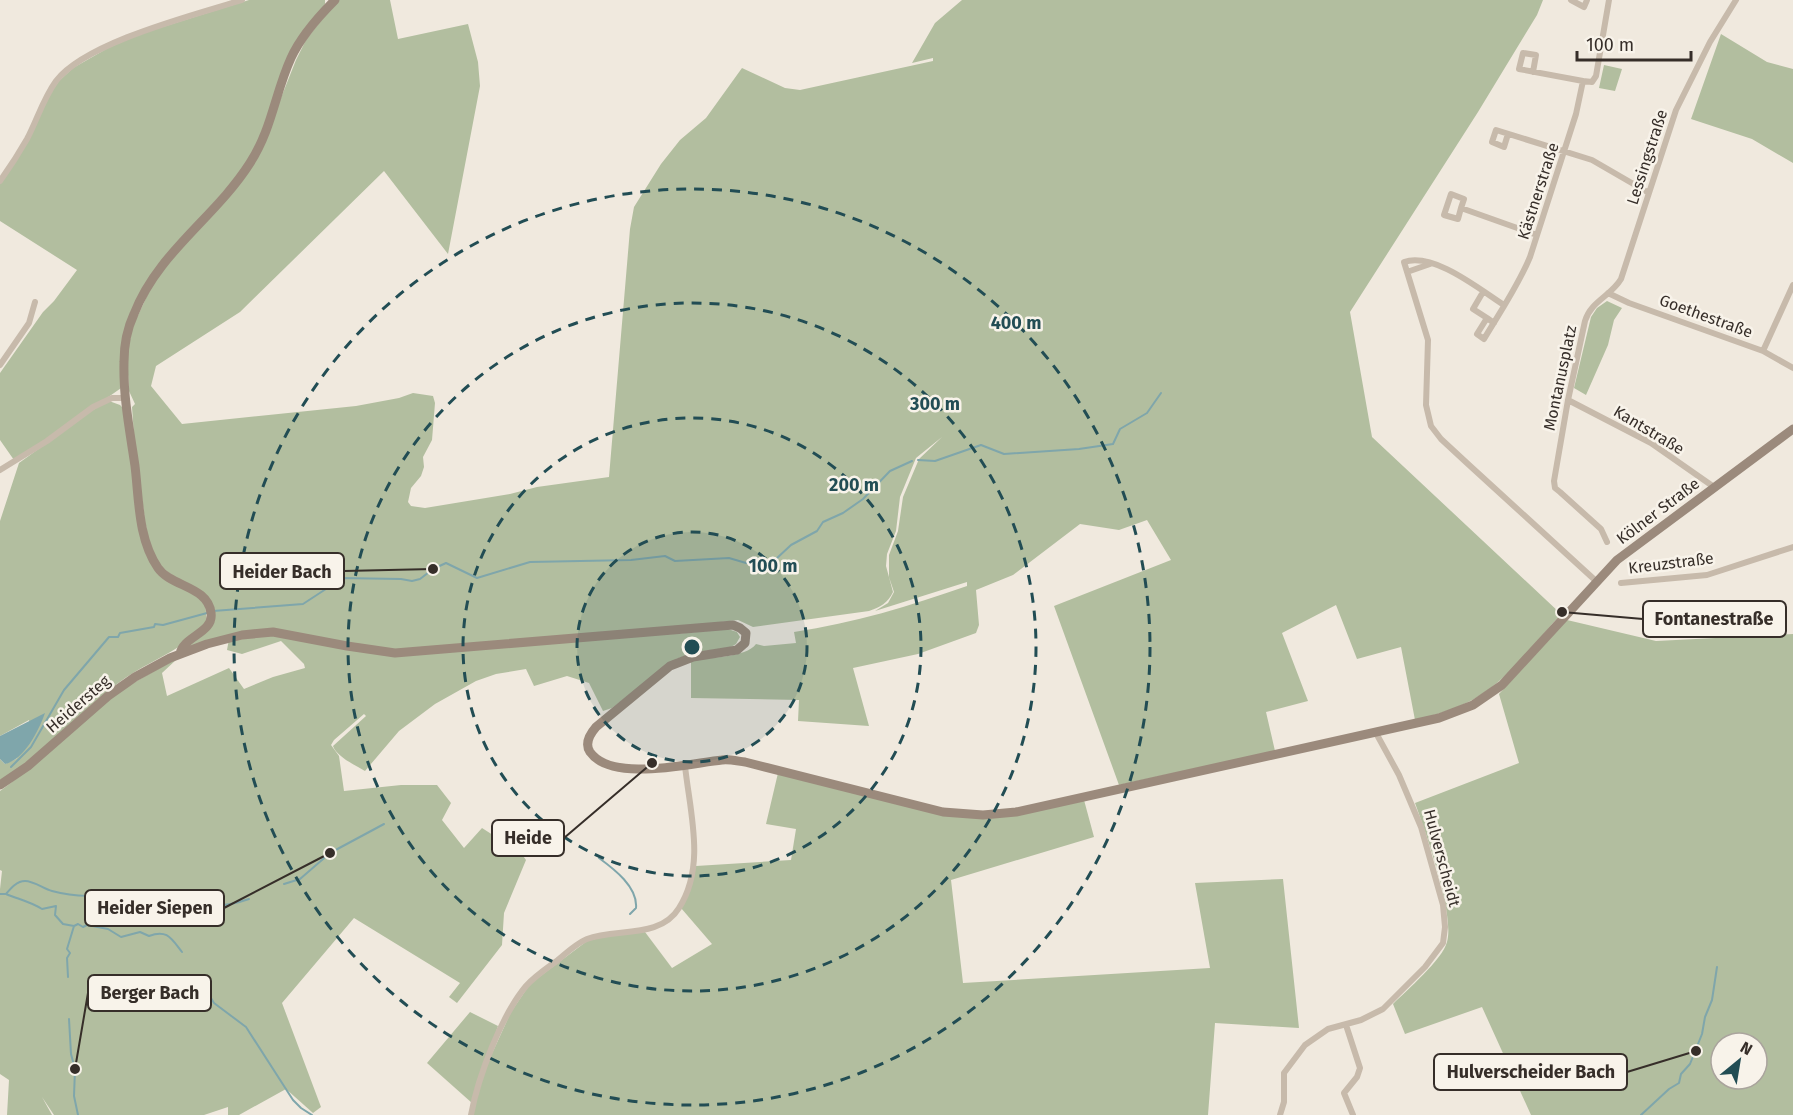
<svg xmlns="http://www.w3.org/2000/svg" width="1793" height="1115" viewBox="0 0 1793 1115" font-family="'Fira Sans',sans-serif">
<style>
.green{fill:#b2be9f;fill-rule:evenodd}
.water{fill:#7fa6ab}
.lines{fill:none;stroke-linecap:round;stroke-linejoin:round}
.stream{stroke:#7fa6ab;stroke-width:2}
.street{stroke:#c7baab;stroke-width:6}
.secondary{stroke:#9b8a7c;stroke-width:9}
.ring{fill:none;stroke:#224d54;stroke-width:3;stroke-dasharray:10 8}
.labels{text-anchor:middle;dominant-baseline:central;stroke-width:5;stroke-linejoin:round;paint-order:stroke}
.street-label{font-size:16px;fill:#362e29;stroke:#f8f3ea}
.centre{fill:#224d54;stroke:#f8f3ea;stroke-width:3}
.ring-label{font-size:18px;text-anchor:middle;font-weight:bold;fill:#224d54;stroke:#f8f3ea;stroke-width:5;stroke-linejoin:round;paint-order:stroke}
.leader{fill:none;stroke:#362e29;stroke-width:2}
.callout-dot{fill:#362e29;stroke:#f8f3ea;stroke-width:2}
.callout{fill:#f8f3ea;stroke:#362e29;stroke-width:2}
.callout-label{font-size:18px;text-anchor:middle;font-weight:bold;fill:#362e29}
</style>
<rect width="100%" height="100%" fill="#f0e9de"/>
<path class="green" d="M249,0H325V4L302,37L249,163L187,233L132,316L124,386L47,440L14,460L0,440V373L43,312L54,301L77,270L0,221V184L12,166L49,95L59,81L73,68L108,48L140,34Z
M337,0H390L398,39L468,24L478,62L480,86L448,254L384,171L240,312L156,366L151,386L182,424L356,406L399,398L413,393L433,396L435,403L432,440L423,457L424,467L421,476L411,488L408,502L411,506L425,508L510,494L537,487L609,477L630,229L634,207L661,164L680,140L706,118L742,68L785,88L800,90L933,61V58L912,63L935,23L962,0H1543L1537,15L1478,112L1350,312L1372,437L1561,614C1532,646 1504,686 1464,704C1448,711 1432,716 1415,720L1401,647L1357,659L1336,605L1282,633L1308,701L1266,712L1275,751L1119,785L1054,606L1171,560L1147,520L1119,530L1080,524L1013,575L976,590L979,625L976,633L918,654L853,668L869,726L798,721L799,700L691,698V661C708,657 746,658 756,644L764,646L796,643L794,632C854,623 910,606 967,586V582L875,611L888,603L894,592L889,577V555L898,531L903,497L919,459L942,437L916,458L900,497L896,531L887,554L886,566L893,592C888,603 880,607 869,611L753,627L738,620L612,635L675,634L728,629L737,632L740,637L736,644L731,647L693,653L676,659L612,708L603,711L589,683L567,676L534,686L526,669L496,674L476,681L435,704L399,731L365,771C355,765 337,757 333,746L366,716L364,714L334,740L331,745L339,756L344,791L401,785H437L451,803L442,820L464,848L482,828L521,853L526,860L504,913L502,945L457,1003L449,997L460,983L354,918L282,1003L321,1107L313,1113L286,1089L239,1115H228V1107L204,1115H54L42,1097L52,1115H7L9,1080L0,1074V889L2,871L0,870V791C39,763 72,729 110,699C131,683 154,671 177,659L162,673L167,696L229,668L244,689L273,677L305,668L304,664L281,641L242,654L227,650L229,639L180,654L207,625L205,600L167,577L149,548L135,450L132,407L135,404L129,391L127,357L132,328L156,277L210,214L265,138L296,60L306,40ZM158,981L162,987L101,1003L103,999Z
M1721,34L1767,62L1793,69V163L1752,139L1691,119Z
M1604,65L1622,69L1615,91L1599,88Z
M1607,301L1622,308L1614,320L1608,345L1586,395L1574,388L1591,317L1597,308Z
M109,401L120,405L126,411L152,560L201,597L210,616C194,644 159,657 133,673C84,703 51,753 0,780V759L5,764L16,759L32,737L29,720L0,736V521L19,463L91,411Z
M1567,620L1656,641L1793,634V1115H1531L1482,1007L1405,1034L1393,1004C1406,991 1443,959 1447,942C1455,915 1425,830 1415,803L1519,763L1499,694ZM1721,1043H1757V1079H1721Z
M778,773L962,817L1084,800L1094,837L951,880L963,983L1210,968L1195,883L1283,879L1299,1028L1215,1023L1208,1115H472L484,1071L511,1012L530,984L587,941L608,936L645,932L672,968L712,944L681,908L696,866L791,860L796,829L766,824Z
M470,1012L498,1026L472,1103L427,1063Z"/>
<path class="water" d="M45,713C39,730 24,760 5,764L0,759V736Z"/>
<g class="lines">
<path class="stream" d="M918,460L935,461L981,445L1004,454L1079,449L1113,444L1120,429L1147,413L1161,393
M213,611L303,604L332,585L338,578L401,579L412,581L420,579L433,569L446,563L477,578L530,562L631,560L665,556L675,561L729,558L746,563L756,558L764,561L776,559L791,545L817,531L823,522L843,513L863,499L890,471L912,461
M11,767L31,747L64,690L109,637H118L120,633L154,627L155,624L163,625L207,613
M599,858C614,869 638,887 636,908L630,914
M284,884L300,879L330,853L384,824
M0,894H6C11,888 17,881 25,881C34,881 44,889 52,891C74,897 101,898 123,891C138,901 142,897 158,896C165,895 174,899 180,901C207,907 223,908 249,899
M6,894C18,899 31,902 42,909L56,906L55,915L63,924L74,926L67,949L70,953L67,958L68,977
M74,926L78,924L83,927L87,925L108,929L121,937L140,932L149,936C167,929 171,938 182,952
M200,980L214,1003L246,1027L293,1100L301,1108L312,1115
M69,1019L71,1054L75,1069L74,1096L78,1115
M1641,1115L1669,1089L1679,1083L1681,1074L1690,1064L1702,1034L1705,1017L1712,1000L1717,967"/>
<path class="street" d="M1571,0L1584,7L1587,0
M1533,72L1536,55L1523,53L1519,69L1583,81L1592,82L1596,76L1609,0
M1508,134L1504,147L1492,142L1496,130L1592,160L1649,193
M0,181C10,167 19,153 27,139C37,120 43,99 56,81C86,42 194,15 242,0
M1461,208L1458,219L1444,215L1451,194L1464,199L1461,208L1537,235
M1407,272L1430,264
M1483,292L1473,309L1487,318
M1608,293L1629,303L1763,351L1793,368
M1504,305C1479,289 1434,252 1404,262L1428,340L1426,405L1431,426L1441,439L1468,464L1596,581
M1494,323L1487,318L1477,334L1484,339C1500,312 1518,286 1530,257L1576,114L1583,81
M1763,351L1793,285
M0,365L29,323L35,302
M1568,400L1651,443L1714,487
M0,470L47,441L93,407L112,398H126
M1607,542L1601,529L1560,492L1555,488L1554,481L1568,400L1585,321C1591,301 1611,296 1621,279L1676,110L1710,42L1736,0
M1621,583L1707,575L1793,547
M1346,1025L1360,1068L1357,1077L1344,1093L1353,1115
M471,1115C478,1077 501,1016 526,986C535,976 547,968 558,960C566,953 577,943 587,939C617,928 660,939 679,908C706,866 690,813 685,766
M1280,1115L1284,1102V1073L1305,1045L1328,1029L1361,1020L1383,1009L1425,967L1443,943L1445,927L1443,905L1421,827L1399,775L1376,733"/>
<path class="secondary" d="M180,654C183,636 214,633 211,613C208,586 171,587 158,568C138,539 139,499 135,466C130,432 123,397 124,362C124,346 127,329 134,314C158,252 215,218 250,163C272,129 275,93 291,58C301,36 318,17 335,0
M0,785L28,766L108,696L135,677L170,658L207,644L242,635L273,632L347,646L395,653L733,625L740,628L746,633L745,643L737,650L693,657L670,666L596,727C590,734 584,743 590,752C612,783 691,763 722,760C729,759 737,761 745,762L943,812L983,815L1016,812L1439,718L1473,705L1502,685L1617,560L1793,429"/>
</g>
<circle cx="692" cy="647" r="115" fill="#224d54" fill-opacity=".12"/>
<g class="ring">
<circle cx="692" cy="647" r="115"/>
<circle cx="692" cy="647" r="229"/>
<circle cx="692" cy="647" r="344"/>
<circle cx="692" cy="647" r="458"/>
</g>
<g class="labels">
<g class="street-label">
<text transform="translate(1647 157) rotate(-72)">Lessingstraße</text>
<text transform="translate(1538 191) rotate(-72)">Kästnerstraße</text>
<text transform="translate(1706 316) rotate(20)">Goethestraße</text>
<text transform="translate(1560 378) rotate(-78)">Montanusplatz</text>
<text transform="translate(1649 430) rotate(31)">Kantstraße</text>
<text transform="translate(1658 511) rotate(-37)">Kölner Straße</text>
<text transform="translate(1671 563) rotate(-7)">Kreuzstraße</text>
<text transform="translate(78 704) rotate(-41)">Heidersteg</text>
<text transform="translate(1442 858) rotate(75)">Hulverscheidt</text>
</g>
</g>
<circle cx="692" cy="647" r="9" class="centre"/>
<g class="ring-label">
<text x="1016" y="329">400 m</text>
<text x="935" y="410">300 m</text>
<text x="854" y="491">200 m</text>
<text x="773" y="572">100 m</text>
</g>
<path class="leader" d="M433 569L344 571M1562 612L1643 619M652 763L564 838M330 853L224 908M75 1069L88 993M1696 1051L1627 1072"/>
<g class="callout-dot">
<circle cx="433" cy="569" r="6"/>
<circle cx="1562" cy="612" r="6"/>
<circle cx="652" cy="763" r="6"/>
<circle cx="330" cy="853" r="6"/>
<circle cx="75" cy="1069" r="6"/>
<circle cx="1696" cy="1051" r="6"/>
</g>
<g class="callout">
<rect x="220" y="553" width="124" height="36" rx="6"/>
<rect x="1643" y="601" width="143" height="36" rx="6"/>
<rect x="492" y="820" width="72" height="36" rx="6"/>
<rect x="85" y="890" width="139" height="36" rx="6"/>
<rect x="88" y="975" width="123" height="36" rx="6"/>
<rect x="1434" y="1054" width="193" height="36" rx="6"/>
</g>
<g class="callout-label">
<text x="282" y="578">Heider Bach</text>
<text x="1714" y="625">Fontanestraße</text>
<text x="528" y="844">Heide</text>
<text x="155" y="914">Heider Siepen</text>
<text x="150" y="999">Berger Bach</text>
<text x="1531" y="1078">Hulverscheider Bach</text>
</g>
<g transform="translate(1739 1061) rotate(30)"><circle r="28" fill="#f8f3ea" stroke="#aaa49d" stroke-width="1.5"/>
<path d="M0-4.5L10 22L0 15L-10 22Z" fill="#224d54"/>
<text y="-9" font-size="16" font-weight="bold" text-anchor="middle" fill="#362e29">N</text>
</g>
<path d="M1577 51v9h114v-9" fill="none" stroke="#362e29" stroke-width="3"/>
<text x="1586" y="51" font-size="18" fill="#362e29" stroke="#f8f3ea" stroke-width="4.5" paint-order="stroke">100 m</text>
</svg>
